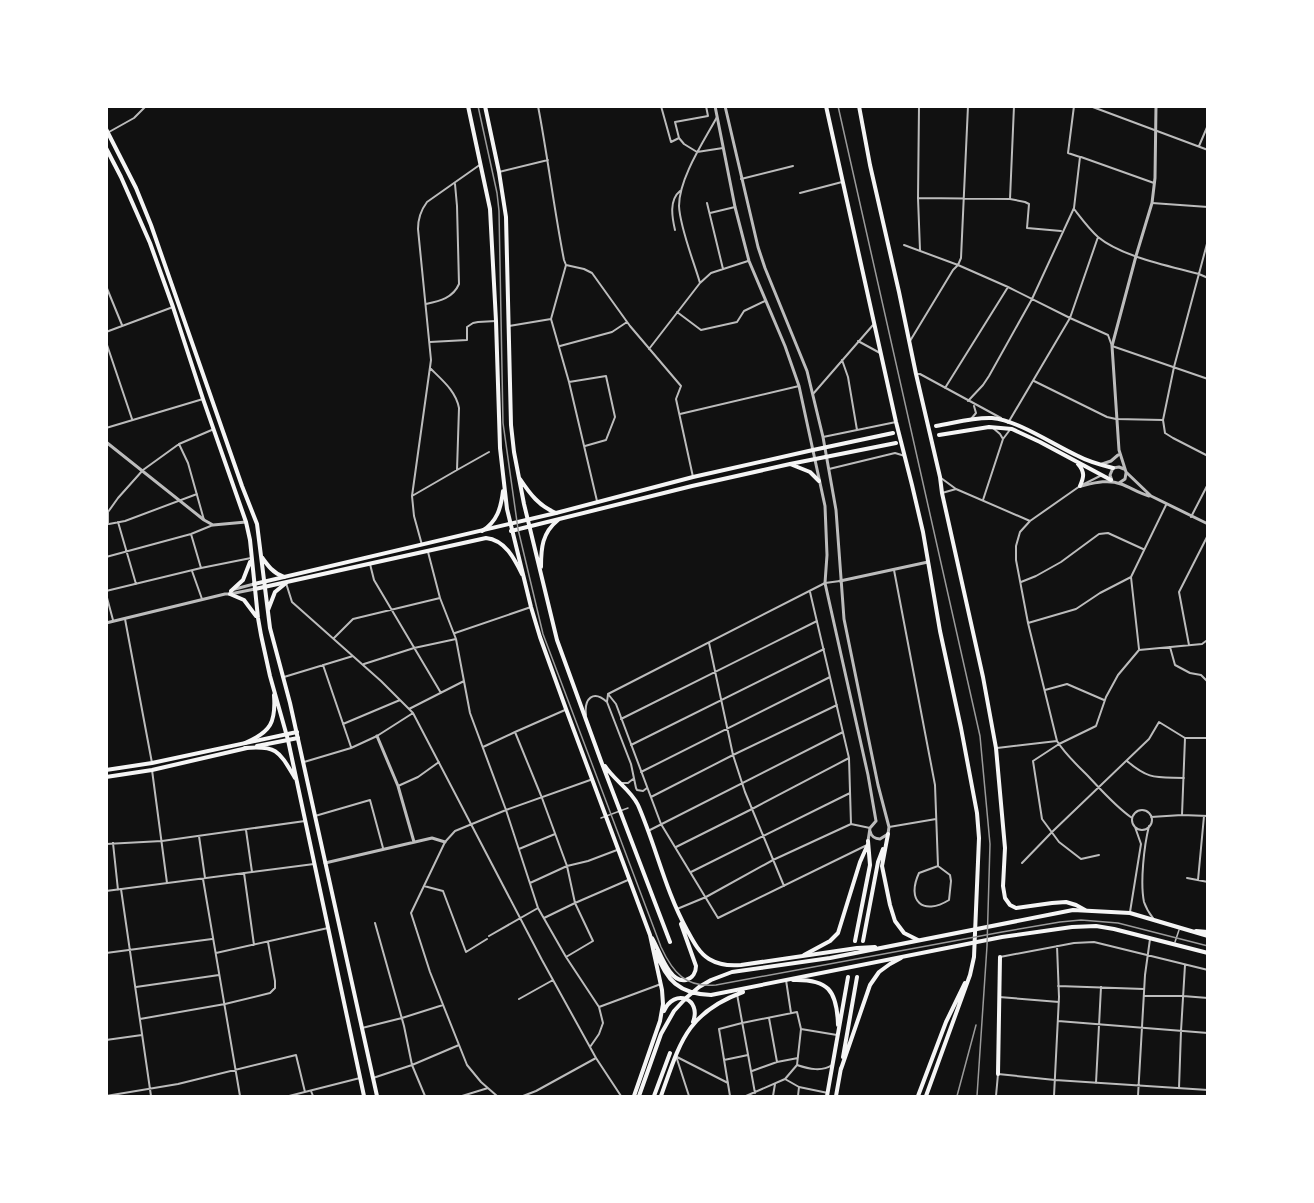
<svg xmlns="http://www.w3.org/2000/svg" width="1314" height="1203" viewBox="0 0 1314 1203" font-family="'Exo 2',sans-serif">
<style>
.lines{fill:none;stroke-linecap:round;stroke-linejoin:round}
.pedestrian{stroke:#bcbcbc;stroke-width:1.5}
.minor{stroke:#bcbcbc;stroke-width:2}
.tertiary{stroke:#bcbcbc;stroke-width:3}
.secondary{stroke:#f5f5f5;stroke-width:4}
.primary{stroke:#f5f5f5;stroke-width:4}
.tram{stroke:#9a9a9a;stroke-width:1.5}
.rail{stroke:#9a9a9a;stroke-width:1.5}
</style>
<rect width="100%" height="100%" fill="#111"/>
<g class="lines">
<path class="pedestrian" d="M601,818L628,808
M1175,942L1179,930"/>
<path class="minor" d="M538,106C548,158 554,209 564,260L566,265L584,269L592,273L630,326L681,386L676,399L693,477
M661,106L671,142L679,138
M706,106L708,116L675,122L679,138L684,144L697,152L723,148
M919,106L918,198L920,250
M1090,106L1208,150
M109,132L134,118L146,106
M1199,146L1208,125
M1081,157L1154,183
M499,172L548,160
M741,179L793,166
M800,193L842,182
M918,198L1010,199L1025,202L1029,204L1027,228L1061,231
M1010,199L1014,106
M707,203L723,269
M1152,203L1208,207
M1074,209C1081,218 1089,229 1098,237C1122,257 1170,266 1199,274L1208,278
M710,213L735,207
M675,230C672,217 669,200 680,191
M1208,240L1174,367L1163,420L1165,433L1173,438L1208,456
M904,245L958,265L1008,287L1070,318L1108,335L1112,346L1208,379
M566,265L551,319L569,382L597,501
M700,283L711,273L748,261
M106,286L122,325
M426,304C440,301 453,298 459,284L457,206L455,184
M677,312L701,330L737,322L744,311L765,301
M509,326L551,319
M106,332L173,307
M858,341L880,353
M910,341L953,270L958,265L961,258L968,106
M106,342L132,419
M430,342L467,340V327L473,323L478,322L496,321
M560,346L612,332L627,322
M649,349L700,283C694,262 680,228 679,206C679,178 704,141 717,117
M842,360L848,377L857,430
M916,374H920L1001,418
M1034,381L1107,417L1116,419L1163,420
M569,382L606,376L615,417L606,440L585,446
M945,388L1008,287
M813,394L873,325
M968,401L983,385L989,376L1032,299L1074,208L1080,157L1068,153L1074,106
M680,414L799,386
M971,419L976,413L974,406
M1008,423L1070,318L1098,237
M106,428L203,399
M993,428L1000,434L1003,439
M823,437L896,422
M179,444L188,463L204,520
M829,469L895,453L905,456
M457,470L489,452
M1102,475L1080,486L1030,521L1020,532L1016,546V560L1028,623L1057,741C1065,754 1077,765 1088,776C1102,791 1116,807 1132,818
M941,478L956,489L1030,521
M942,493L956,489
M412,496L457,470L459,408C456,391 442,380 430,368
M983,500L1003,439L1009,431
M1191,517L1208,484
M118,522L136,584
M108,524V512L118,498L143,470L179,444L214,429
M109,524L125,521L197,494
M191,534L201,568
M422,545L414,516L412,496L431,360L418,229C418,219 421,210 427,202L481,164
M428,552L440,598L456,639L470,713L506,810L538,908L566,957L599,1007L603,1023L599,1034L590,1047
M106,557L191,534L213,525
M370,564L374,580L441,693
M894,570L935,785L938,866
M192,571L202,599
M1021,582L1036,576L1061,562L1099,534L1108,533L1143,549
M286,583L292,602L381,681L413,713L542,960L596,1058L621,1096
M106,591L201,568L251,558
M810,592L849,758L851,824
M106,594L113,620
M125,619L152,763
M1028,623L1076,609L1100,593L1131,577
M455,633L531,607
M334,638L353,619L440,598
M709,643L733,755L745,792L784,886
M1189,645L1179,592L1208,535
M1170,647L1175,665L1190,673L1201,675L1208,682
M1139,649L1131,577L1166,505
M364,664L414,648L456,639
M323,665L351,747
M284,677L353,656
M1045,690L1067,684L1104,700
M608,694L616,704L661,824L718,918L865,846
M607,702L608,694L825,583L840,581
M409,709L464,681
M586,715C584,699 593,689 607,702L631,764L636,788L637,790L643,791L647,788
M621,719L817,621
M343,724L400,700
M515,732L565,710
M631,745L824,649
M483,747L515,732L542,798L567,866L575,903L593,941L566,957
M997,748L1057,741
M1127,761C1149,780 1156,777 1184,778
M304,762L351,748L377,736L413,713
M152,770L167,883
M641,772L830,677
M622,783H628L633,779
M398,786L418,777L439,762
M651,797L733,755L837,705
M1132 820a10 10 0 1 1 20 0a10 10 0 1 1-20 0Z
M1182,815L1185,738
M315,816L370,800L383,848
M1151,817L1182,815L1208,816
M1149,826C1144,846 1140,883 1144,902C1146,908 1149,913 1153,918
M889,827L936,819
M246,830L252,872
M648,831L843,732
M199,836L205,878
M113,843L118,890
M106,844L162,841L305,821
M676,847L752,809L849,758
M519,849L555,834
M1099,855L1081,859L1059,842L1042,819L1033,761L1059,744L1096,726L1106,697L1118,675L1139,650L1202,644L1206,641L1208,642
M1022,863L1052,832L1149,739L1159,722L1185,738H1208
M938,866L950,875L951,881L949,900C923,916 906,901 919,873Z
M691,872L850,793
M244,873L254,945
M1187,878L1208,882
M203,879L240,1096
M1198,880L1204,816
M530,883L567,866L588,861L617,850
M424,886L443,891L466,952L487,939
M121,889L151,1096
M106,891L314,864
M677,909L706,897L773,860L851,824L870,828
M1130,912L1141,844L1135,827
M544,918L575,903L628,880
M375,923L404,1026L412,1065L425,1096
M489,936L538,908
M106,953L212,939
M216,953L328,928
M1000,957L1074,943L1094,942L1208,970
M786,980L791,1013
M1058,986L1144,989
M136,987L219,975
M737,994L755,1093
M1144,996H1183L1208,998
M999,997L1059,1002
M519,999L553,980
M599,1007L661,984
M140,1019L225,1004L270,993L275,988V981L268,942
M1058,1021L1208,1033
M362,1028L402,1018L443,1005
M106,1040L142,1035
M676,1056L689,1096
M677,1057L728,1083
M724,1060L748,1055
M777,1062L798,1058
M797,1065L801,1029
M752,1071L777,1062L769,1018
M373,1078L412,1065L459,1045
M785,1079L799,1087L798,1096
M1096,1083L1101,987
M799,1087L828,1093
M1179,1088L1181,1031L1185,965
M311,1091L313,1096
M106,1096L178,1084L296,1055L305,1092
M289,1096L360,1078
M462,1096L488,1088
M497,1096L481,1082L467,1065L430,972L411,913L445,842L455,831L506,810L593,779
M523,1096L536,1091L596,1058
M730,1096L719,1029L742,1023L797,1012L801,1029L837,1035
M746,1096L785,1079L797,1065C809,1069 822,1072 832,1065
M773,1096L775,1084
M996,1096L998,1074L1055,1080L1208,1090
M1054,1096L1059,997L1057,946
M1138,1096L1145,975L1150,939"/>
<path class="tertiary" d="M715,106L735,207L749,261L785,346L799,386L825,506L827,555L825,583L868,775L876,821
M725,106L758,247L765,268L807,371L823,437L836,510L844,619L878,785L889,827L888,834L880,839C875,839 871,836 870,831
M1156,106L1155,178L1152,203L1136,256L1112,346L1119,450L1126,472L1151,496L1208,524
M106,442L204,520L213,525L246,522
M1102,464L1111,461L1118,455
M1112,481L1110,475L1113,468L1119,467L1124,469
M1119,483L1125,479L1126,473
M1081,486C1094,483 1108,479 1121,484C1130,487 1138,493 1149,496
M840,581L928,562
M235,589L254,584
M106,623L225,594H230L255,589
M377,736L398,786L414,842
M868,841L870,828L876,821
M325,863L432,838L445,842"/>
<path class="secondary" d="M826,106L896,422L912,485L923,532L940,631L961,728L977,813L979,838L974,957L970,975L926,1096
M859,106L870,165L899,292L916,374L940,477L942,493L983,677L996,748L1005,848L1003,886L1005,898L1010,905L1016,908L1052,903L1066,902L1076,905L1085,910
M936,426C954,423 974,417 992,418C1017,420 1054,445 1078,456C1089,462 1101,465 1113,468
M939,435L989,427L1012,429L1040,442L1111,480
M790,464L810,472L819,481
M1078,464C1085,472 1084,477 1080,486
M511,531L692,486L790,464L896,443
M254,584L556,513L693,477L813,450L893,433
M255,589L486,538C505,540 514,558 522,574
M257,746L298,738
M106,770L152,763L297,732
M106,777L152,770L247,748
M888,834L882,866L890,905L895,921L904,933L918,940
M855,941L870,865L868,841
M863,941L878,862L883,849
M804,955L830,941L838,933L860,862L868,844
M793,980C828,979 837,990 838,1025
M843,1057L857,977
M841,1069L870,985L879,972L890,964L901,958
M998,1074L1000,957
M827,1096L848,977
M836,1096L841,1068
M918,1096L946,1022L965,983"/>
<path class="primary" d="M468,106L490,209L496,321L500,448L507,509L531,607L540,637L566,709L650,935L662,990L663,1004L660,1021
M485,106L499,172L506,217L511,425L514,452L524,504L557,640L601,761L670,942
M106,129L136,188L151,225L242,486L257,524L270,628L290,703L377,1096
M106,148L121,177L150,243L173,307L203,399L246,522L250,540L258,618L261,635L270,676L288,740L364,1096
M520,479C530,494 539,506 556,513
M482,531C497,522 501,508 503,491
M261,556C268,566 273,573 284,577
M541,567C541,548 542,533 558,520
M231,591L243,580L250,562
M230,594L244,600L256,616
M268,610L275,592L286,583
M245,743C271,732 276,722 274,695
M245,748C277,745 279,751 295,778
M605,766C614,780 631,790 638,805C656,846 665,890 687,930C693,941 699,953 709,959C719,965 730,966 741,965L857,948L875,947
M1196,931L1208,932
M652,938C659,949 669,984 686,980C693,978 696,972 696,966L681,924
M656,952C666,980 679,994 711,995L1002,937L1072,927L1096,926L1114,929L1208,953
M664,1011C674,988 702,998 693,1022
M634,1096L660,1021
M639,1096L661,1034L674,1011L686,998L699,987L711,980L732,972L830,958L1073,910L1130,913L1208,936
M654,1096L670,1053
M661,1096C680,1043 686,1013 743,992"/>
<path class="tram" d="M478,106L497,193L499,211L503,423L518,529L543,634L661,947C673,973 686,988 716,985L1002,932L1060,922L1081,920L1118,923L1208,946"/>
<path class="rail" d="M838,106L980,736L990,844L987,946L977,1096
M957,1096L976,1025"/>
</g>
<rect width="1314" height="1203" fill="none" stroke="#ffffff" stroke-width="216"/>
</svg>
